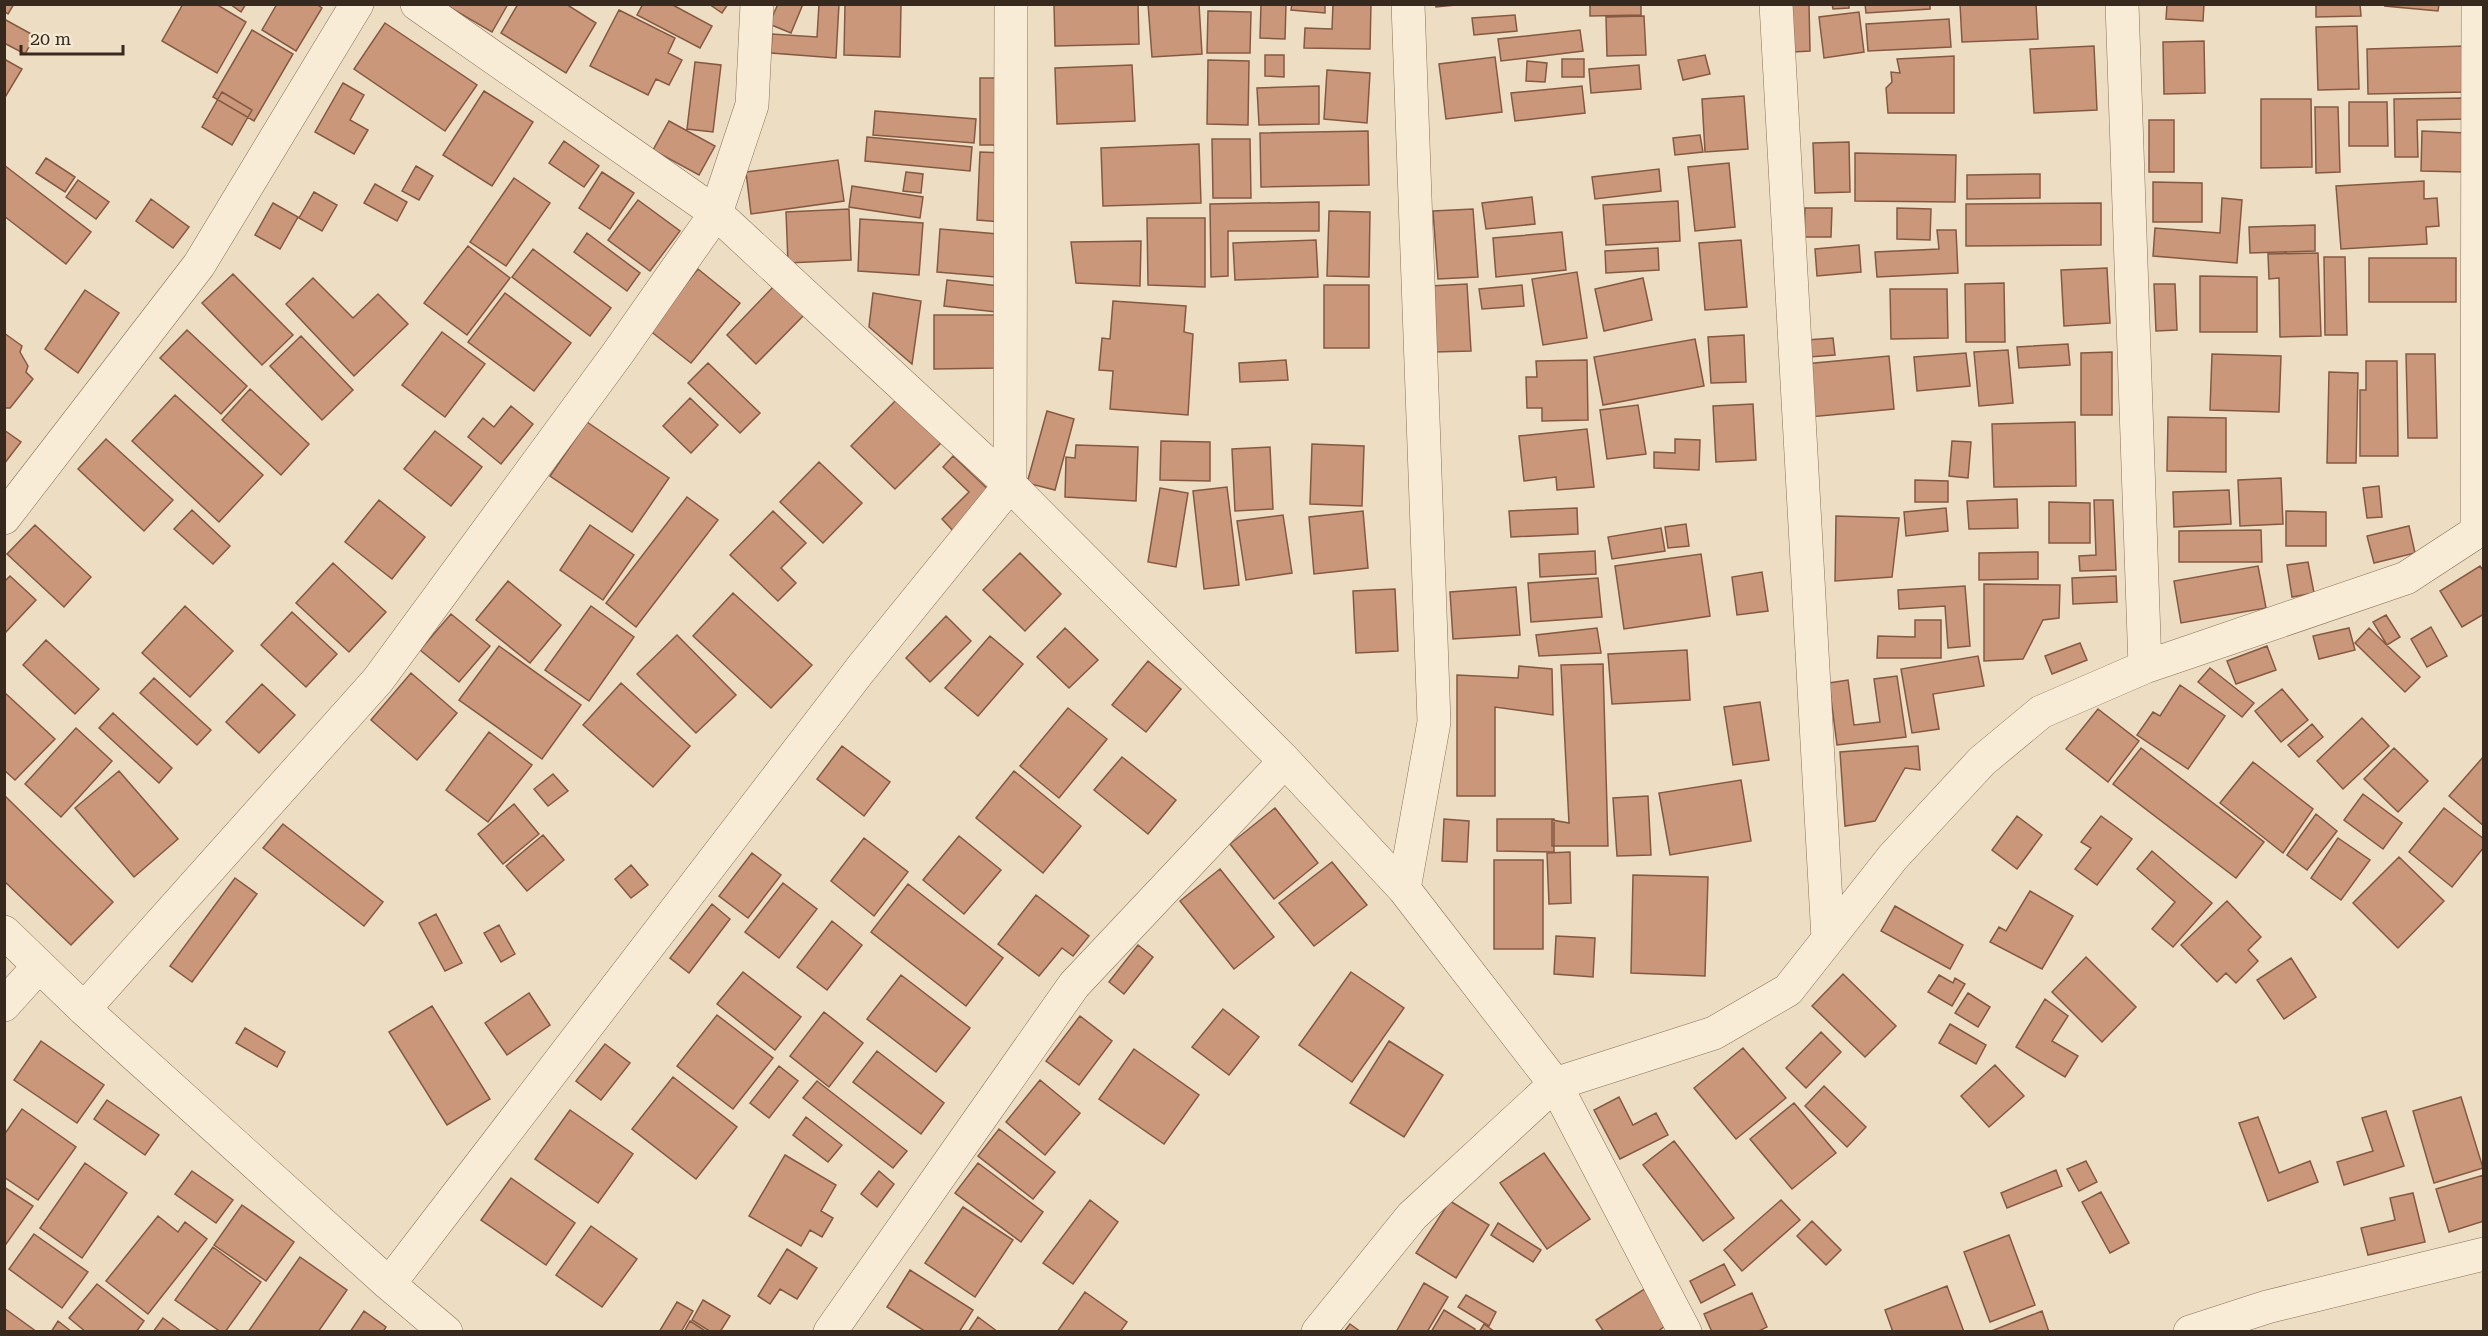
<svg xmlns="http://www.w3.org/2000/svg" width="2488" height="1336" viewBox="0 0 2488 1336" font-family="'Roboto Serif',serif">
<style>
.building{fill:#ca977a;stroke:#855941;stroke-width:1.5}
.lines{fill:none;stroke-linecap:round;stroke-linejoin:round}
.minor-casing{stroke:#87705a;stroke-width:34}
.minor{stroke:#f8ecd6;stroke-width:33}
</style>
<rect width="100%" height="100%" fill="#eddec3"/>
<path class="building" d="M4,4H14L8,14L4,11Z
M183,4H216L246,22L217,73L162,41Z
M230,4H246L241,12Z
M277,4H316L322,8L296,51L262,30Z
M444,4H508L492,32Z
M518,4H566L596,23L566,73L501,33Z
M643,4H671L712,26L700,48L637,15Z
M709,4H728L722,13Z
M778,4H803L791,33L769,24Z
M819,4H839L836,58L771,53L772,34L817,37Z
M845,4H901L900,57L844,55Z
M1054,4H1138L1139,44L1055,46Z
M1148,4H1199L1202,54L1152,57Z
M1261,4H1286L1285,39L1260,38Z
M1292,4H1325V13L1291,10Z
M1333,4H1371L1370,49L1304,48L1305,28L1332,29Z
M1436,4H1466L1436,7Z
M1590,4H1641V15L1590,16Z
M1792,4H1809L1810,51L1793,52Z
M1832,4H1849V8L1833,9Z
M1865,4H1930V9L1866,13Z
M1960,4H2036L2038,39L1962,42Z
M2167,4H2204L2203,21L2166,19Z
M2316,4H2360L2361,16L2316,17Z
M2386,4H2439L2438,11L2385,6Z
M619,10L675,38L668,53L682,60L669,85L656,79L648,95L590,66Z
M1208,11L1251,12L1250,53H1207Z
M1859,12L1864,52L1824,58L1819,17Z
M1515,15L1517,31L1474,35L1472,18Z
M1644,16L1646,55L1607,56L1606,17Z
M4,19L35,36L25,54L4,43Z
M1949,19L1951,47L1868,51L1866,24Z
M385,23L477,85L445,131L354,69Z
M2357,26L2359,89L2318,90L2316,27Z
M252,30L293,54L254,121L213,97Z
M1580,30L1583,51L1501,61L1498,39Z
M2204,41L2205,93L2164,94L2163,42Z
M2094,46L2097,110L2034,113L2030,49Z
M2465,46L2466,92L2368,94L2367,49Z
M1265,55H1284V77L1265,76Z
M1705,55L1710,74L1683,80L1678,60Z
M1954,56V113H1888L1886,88L1892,82L1891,72L1900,73L1897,59Z
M1495,57L1502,112L1446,119L1439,64Z
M4,59L22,69L4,99Z
M1562,59H1584V77H1562Z
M1208,60L1249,61L1248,125L1207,124Z
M1527,61L1547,63L1545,82L1526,81Z
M695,62L721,65L713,132L687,129Z
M1132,65L1135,121L1057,124L1055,68Z
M1639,65L1641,89L1591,93L1589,69Z
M1327,70L1370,73L1367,123L1324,119Z
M980,78H1005V145H980Z
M343,83L364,95L350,120L368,130L354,154L315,132Z
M1319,86V124L1259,125L1257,88Z
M1582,86L1585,113L1515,121L1511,93Z
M484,91L533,122L492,186L443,155Z
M222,92L252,110L232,145L202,127Z
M1744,96L1748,149L1705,152L1702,99Z
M2466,98L2467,119L2417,120L2418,157H2395L2394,99Z
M2261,99H2311L2312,167L2261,168Z
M2349,102H2387L2388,146H2349Z
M2315,107H2338L2340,172L2316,173Z
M875,111L976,119L974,143L873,135Z
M2149,120H2174V172H2149Z
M669,121L715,146L699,175L653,150Z
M1368,131L1369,185L1261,187L1260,133Z
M2422,131L2466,133L2465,172L2421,171Z
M1700,135L1703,152L1675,155L1673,138Z
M867,137L972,147L970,171L865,161Z
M1212,139H1250L1251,198H1213Z
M564,141L599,166L584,187L549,163Z
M1849,142L1850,192L1815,193L1813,143Z
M1199,144L1201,203L1103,206L1101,148Z
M980,152L1005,153L1002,222L977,220Z
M1855,153L1956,155L1955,202L1855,201Z
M46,158L75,177L65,192L36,173Z
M838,160L844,201L751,214L746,172Z
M1729,163L1735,227L1695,231L1688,167Z
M4,165L91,232L66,264L4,216Z
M416,166L433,176L419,200L402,191Z
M1659,169L1661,191L1595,199L1592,177Z
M602,172L634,193L610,229L579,208Z
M906,172L923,174L921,193L903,191Z
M2040,174V198L1967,199V175Z
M514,178L550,203L506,266L470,242Z
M78,180L109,202L96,219L66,197Z
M2424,181V199L2437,198L2439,226L2426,227L2427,244L2341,249L2336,186Z
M2153,182L2202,183V222H2153Z
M375,184L407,202L397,221L364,203Z
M852,186L923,197L920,218L849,207Z
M314,192L337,205L322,231L299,218Z
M1532,197L1535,224L1486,229L1482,203Z
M2222,198L2242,200L2237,263L2153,256L2155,228L2220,233Z
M151,199L189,227L173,248L136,221Z
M638,200L680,231L650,271L608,240Z
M1678,201L1680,241L1606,245L1603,205Z
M1319,202V231H1228V276L1211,277L1210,204Z
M273,203L298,217L280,249L255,235Z
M2101,203V245L1966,246V204Z
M1805,208H1832L1831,237H1804Z
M1897,208L1931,209L1930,240L1897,239Z
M849,209L851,260L788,263L786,212Z
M1473,209L1478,277L1438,279L1433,211Z
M1329,211L1370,212L1369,277L1327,276Z
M1147,218H1205V287L1148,285Z
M860,219L923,223L919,275L858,271Z
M2315,225V251L2250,253L2249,227Z
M940,229L998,234L996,277L937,272Z
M1937,230H1956L1958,273L1877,277L1875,252L1939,249Z
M1562,232L1566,270L1496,277L1493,238Z
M587,233L640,273L627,291L574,252Z
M1316,240L1318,277L1235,280L1233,243Z
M1741,240L1747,307L1705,310L1699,243Z
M1141,241L1140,286L1076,283L1071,242Z
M1859,245L1861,272L1817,276L1815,249Z
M468,246L510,278L467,335L424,303Z
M1658,248L1659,270L1606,273L1605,251Z
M533,249L611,308L590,336L512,277Z
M2318,253L2321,336L2280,337L2279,278L2269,279L2268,254Z
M2324,257H2345L2347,335H2325Z
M2369,258H2456V302H2369Z
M2107,268L2110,323L2064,326L2061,270Z
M698,269L740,303L691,363L649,330Z
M1577,272L1587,338L1543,345L1532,279Z
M233,274L293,335L262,365L202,303Z
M2200,276L2257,277V332H2200Z
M313,278L353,318L378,294L408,324L354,376L286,304Z
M1643,278L1652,320L1604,331L1595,289Z
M947,280L999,286L996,312L944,306Z
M2004,283L2005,342H1966L1965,284Z
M1467,284L1471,351L1434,352L1430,286Z
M2154,284H2175L2177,330L2156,331Z
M775,285L805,314L756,364L727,335Z
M1324,285H1369V348H1324Z
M1522,285L1524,306L1482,309L1479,289Z
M1890,289H1947L1948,338L1891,339Z
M85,290L119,313L78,373L45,349Z
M505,293L571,343L534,391L468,342Z
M873,293L921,301L912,364L869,327Z
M1113,301L1186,306L1184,332L1193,334L1188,415L1110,409L1113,371L1099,370L1102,338L1110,339Z
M934,315H998L999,368L934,369Z
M187,330L247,386L221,414L160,358Z
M442,332L485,364L445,417L402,385Z
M4,333L22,346L20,352L28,366L26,372L33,379L10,408H4Z
M1744,335L1746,382L1711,383L1708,337Z
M301,336L353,390L322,420L270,366Z
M1833,338L1835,355L1809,357L1807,340Z
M1695,339L1704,386L1603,405L1594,357Z
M2068,344L2070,365L2019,368L2017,347Z
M2008,350L2013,403L1979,406L1974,352Z
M2112,352V415H2081V353Z
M1966,353L1970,386L1917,391L1914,357Z
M2212,354L2281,356L2279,412L2210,410Z
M2406,354H2435L2437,438H2408Z
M1889,356L1894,409L1809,417L1804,364Z
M1286,360L1288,380L1240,382L1239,363Z
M1587,360L1588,420L1542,421V408H1527L1526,377H1537L1536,361Z
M2366,361H2397L2398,456H2360V390H2366Z
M708,363L760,413L740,433L688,383Z
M2329,372L2358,373L2356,463H2327Z
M250,389L309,444L281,475L222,420Z
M175,395L263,475L219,522L132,441Z
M900,396L945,439L895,489L851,446Z
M690,398L718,425L691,453L663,426Z
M1753,404L1756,460L1716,462L1713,406Z
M1638,405L1646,454L1607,459L1600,410Z
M511,406L533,424L501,464L468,437L483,418L494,427Z
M1047,411L1074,419L1055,490L1027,483Z
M2168,417L2226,418V472L2167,471Z
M587,422L669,478L632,532L550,476Z
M2075,422L2076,486L1994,487L1992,424Z
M1587,429L1594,487L1557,490L1556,477L1524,481L1519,436Z
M4,430L21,442L4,464Z
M435,431L482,467L451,506L404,469Z
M106,439L173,500L144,531L78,469Z
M1675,439L1700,440L1699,470L1654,468V452L1675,453Z
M1161,441L1210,442V481L1160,480Z
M1952,441L1971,442L1968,478L1949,476Z
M1312,444L1364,446L1362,506L1310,504Z
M1076,445L1138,447L1136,501L1065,497L1066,457L1075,458Z
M1270,447L1273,509L1235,511L1232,449Z
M953,456L994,495L956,534L942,519L969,492L943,467Z
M819,462L862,503L823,543L780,502Z
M2281,478L2283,524L2240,526L2238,480Z
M1915,480L1948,481V502H1915Z
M2379,486L2382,517L2367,518L2363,488Z
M1227,487L1239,585L1204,589L1193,491Z
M1160,488L1188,493L1176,567L1148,562Z
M2229,490L2231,524L2174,527L2173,492Z
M687,497L718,520L636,627L606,603Z
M2017,499L2018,528L1969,529L1967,501Z
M379,500L425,537L392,579L345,542Z
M2094,500H2113L2116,570L2080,571L2079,556L2096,555Z
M2049,502L2090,503V543H2049Z
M1577,508L1578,534L1511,537L1509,511Z
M1946,508L1948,531L1906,536L1904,512Z
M192,510L230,546L213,564L174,529Z
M773,511L806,543L781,568L796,583L778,601L730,555Z
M1363,511L1368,568L1314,574L1309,517Z
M2286,511L2326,512V546H2286Z
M1283,515L1292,573L1246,580L1237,521Z
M1836,516L1899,518L1892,577L1835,581Z
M1686,524L1689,546L1668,548L1665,527Z
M35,525L91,577L64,607L7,554Z
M590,525L634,555L603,600L560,570Z
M2409,526L2415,553L2374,563L2367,536Z
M1661,528L1665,551L1612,559L1608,537Z
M2261,530L2262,562H2179V531Z
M1595,551L1596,574L1540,577L1539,554Z
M2038,552V579L1979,580V553Z
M1020,553L1061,594L1025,631L983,590Z
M1701,554L1710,616L1624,629L1615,566Z
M2308,562L2314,593L2292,597L2287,565Z
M333,563L386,612L349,652L296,603Z
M2258,566L2266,608L2181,623L2174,581Z
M2480,566L2484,572V614L2462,627L2440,591Z
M1762,572L1768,611L1737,615L1732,577Z
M10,576L36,600L4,634V582Z
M2116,576L2117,602L2073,604L2072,578Z
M1598,578L1602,617L1531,622L1528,583Z
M508,581L561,625L530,663L476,620Z
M1984,584L2060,585L2059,618L2043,620L2023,659L1984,661Z
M1965,586L1970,646L1948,648L1945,606L1899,609L1898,590Z
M1516,587L1520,635L1453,639L1450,592Z
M1395,589L1398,651L1356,653L1353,591Z
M733,593L812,665L771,708L693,636Z
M185,606L233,651L190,697L142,653Z
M591,606L634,637L589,701L545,670Z
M292,612L337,654L306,687L261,645Z
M451,614L490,646L459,682L420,650Z
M2386,615L2400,637L2387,645L2373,622Z
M946,616L971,641L930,682L906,658Z
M1915,620H1941V658H1877L1878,636L1915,637Z
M2431,627L2447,656L2427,667L2411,639Z
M1065,628L1098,660L1069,688L1037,657Z
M1597,628L1601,653L1539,656L1536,635Z
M2349,628L2355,650L2319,659L2313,636Z
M2369,628L2420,677L2405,692L2355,643Z
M677,635L736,695L696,733L637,674Z
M990,636L1023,664L978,716L945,688Z
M46,640L99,689L75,714L23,665Z
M2080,643L2087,660L2052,674L2045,656Z
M499,646L581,705L542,759L459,700Z
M2267,646L2276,670L2236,684L2227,661Z
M1687,650L1690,700L1612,704L1608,654Z
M1978,656L1984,686L1933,694L1939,729L1912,733L1901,669Z
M1148,661L1181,689L1146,732L1112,705Z
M1603,664L1608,846H1552V820L1569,823L1561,665Z
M1519,666L1552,669L1553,715L1495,707V796H1457V675L1518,678Z
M2210,668L2254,703L2242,717L2198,682Z
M411,673L457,713L417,760L371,720Z
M1897,676L1906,737L1837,745L1829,683L1848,680L1854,725L1880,722L1874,679Z
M154,678L211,730L197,745L140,693Z
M621,683L690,746L653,787L583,725Z
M262,684L295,715L259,753L226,722Z
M2180,685L2225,716L2188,769L2137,735L2153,712L2160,716Z
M2282,689L2308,720L2281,742L2255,711Z
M4,692L55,739L15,780L4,770Z
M1760,702L1769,760L1733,765L1724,707Z
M1068,708L1107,739L1059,798L1020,766Z
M2098,709L2139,741L2108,782L2066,749Z
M113,713L172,768L159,783L99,728Z
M2362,718L2389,746L2343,789L2317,761Z
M2312,724L2323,737L2299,757L2288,745Z
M76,728L112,761L61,817L25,784Z
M489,732L532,765L488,822L446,790Z
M842,746L890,782L864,816L817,779Z
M1918,746L1920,770L1905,768L1875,821L1845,826L1840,752Z
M2141,748L2264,842L2236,878L2113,784Z
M2394,748L2428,781L2398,812L2364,779Z
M2484,756V826L2449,796Z
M1122,757L1176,800L1148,834L1094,790Z
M2253,762L2313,809L2283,853L2220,803Z
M119,771L178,839L134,877L75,808Z
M1014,771L1081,826L1043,873L976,818Z
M553,774L568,791L548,806L534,789Z
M1741,780L1751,841L1670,855L1659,793Z
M2363,794L2402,823L2383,849L2344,820Z
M5,796L113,902L71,945L4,881Z
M1648,796L1651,855L1617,856L1613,798Z
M514,804L539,834L503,864L478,834Z
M1275,808L1318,863L1274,899L1230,844Z
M2444,808L2484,839V847L2452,887L2409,852Z
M2316,814L2337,831L2307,870L2287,855Z
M2017,816L2042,835L2017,869L1992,850Z
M2101,816L2132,839L2097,885L2075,869L2091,848L2081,842Z
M1444,819L1469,821L1467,862L1442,861Z
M1497,819H1554V852L1497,851Z
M283,824L383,902L364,926L263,848Z
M543,835L564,860L527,891L506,866Z
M959,836L1001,870L964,914L923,880Z
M864,838L908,872L874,916L831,881Z
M2338,838L2370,860L2341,900L2311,878Z
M2152,851L2212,903L2173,947L2152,929L2175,902L2137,869Z
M1570,852L1571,903L1549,904L1547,853Z
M752,853L781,875L748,918L719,896Z
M2399,857L2444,901L2398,948L2353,903Z
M1494,860H1543V949H1494Z
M1332,862L1367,905L1314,946L1279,903Z
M631,865L648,885L631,898L615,879Z
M1220,869L1274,937L1234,969L1180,901Z
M1633,875L1708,877L1705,976L1631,973Z
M235,878L257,894L192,982L170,966Z
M783,883L817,909L779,958L745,932Z
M908,884L1003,958L966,1006L871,932Z
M2030,891L2073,916L2042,969L1990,942L1999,927L2006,931Z
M1036,895L1089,936L1073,956L1062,948L1039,976L998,944Z
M2227,901L2261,937L2248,950L2258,961L2236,983L2226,973L2217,982L2181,945Z
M712,904L730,919L689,973L670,958Z
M1895,906L1963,945L1950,969L1881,931Z
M436,914L462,963L445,971L419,923Z
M832,921L862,945L827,990L797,967Z
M499,925L515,954L501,962L484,933Z
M1556,936L1595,938L1593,977L1554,974Z
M1138,945L1153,957L1124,994L1109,982Z
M2086,957L2136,1007L2102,1042L2052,992Z
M2291,958L2316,997L2284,1019L2257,980Z
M743,972L801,1017L775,1050L717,1004Z
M1351,972L1404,1008L1352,1082L1299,1045Z
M1843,974L1896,1026L1865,1057L1812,1006Z
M901,975L970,1028L936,1072L867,1019Z
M1939,975L1953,983L1955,978L1965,984L1952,1006L1928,992Z
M529,993L550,1025L507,1055L485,1023Z
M1968,993L1990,1007L1978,1027L1955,1013Z
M2045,999L2068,1016L2052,1041L2078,1056L2065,1077L2016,1047Z
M432,1006L490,1099L447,1125L389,1032Z
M1223,1009L1259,1037L1229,1075L1192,1047Z
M824,1012L863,1043L829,1087L790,1056Z
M717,1015L773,1058L733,1109L677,1066Z
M1080,1016L1112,1041L1079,1085L1046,1061Z
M1950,1024L1986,1045L1976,1064L1939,1043Z
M245,1028L285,1052L277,1067L236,1043Z
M1821,1032L1841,1052L1806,1088L1786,1068Z
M41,1041L104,1085L77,1123L14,1080Z
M1389,1041L1443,1075L1404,1137L1350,1103Z
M605,1044L630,1063L601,1100L576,1081Z
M1743,1048L1786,1098L1736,1139L1694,1088Z
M1134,1049L1199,1095L1164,1144L1099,1099Z
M877,1051L944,1103L921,1134L853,1082Z
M1995,1065L2024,1096L1989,1127L1961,1096Z
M779,1066L798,1081L769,1118L750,1103Z
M673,1077L737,1127L696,1179L632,1129Z
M1040,1080L1080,1113L1045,1155L1006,1122Z
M817,1081L907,1151L893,1168L803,1098Z
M1824,1086L1866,1127L1847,1147L1805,1106Z
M1619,1097L1633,1125L1656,1113L1668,1135L1620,1159L1594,1110Z
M2461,1097L2483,1168L2434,1183L2413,1111Z
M107,1100L159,1135L145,1155L94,1119Z
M1794,1103L1836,1153L1792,1189L1750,1139Z
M22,1109L76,1147L38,1200L4,1177V1135Z
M570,1110L633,1154L598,1203L535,1159Z
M2386,1111L2404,1166L2344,1185L2337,1162L2373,1151L2362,1118Z
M806,1117L842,1145L828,1162L793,1135Z
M2258,1117L2279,1173L2310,1161L2318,1182L2268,1201L2239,1123Z
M999,1129L1055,1172L1033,1199L978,1156Z
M1674,1141L1734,1218L1703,1241L1643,1165Z
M1544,1153L1590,1219L1547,1249L1500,1183Z
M785,1155L836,1185L821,1211L833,1218L822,1237L810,1230L801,1246L749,1216Z
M2086,1161L2097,1182L2079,1191L2067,1169Z
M85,1163L127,1193L82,1258L40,1228Z
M978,1163L1043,1212L1021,1242L955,1193Z
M2056,1170L2062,1186L2007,1208L2001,1193Z
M192,1171L233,1200L216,1223L175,1194Z
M879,1171L894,1184L877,1207L861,1194Z
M2484,1175V1221L2449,1232L2436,1189Z
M511,1178L575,1223L546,1265L481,1220Z
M4,1187L33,1206L4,1247Z
M2101,1192L2129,1243L2110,1253L2082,1202Z
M2413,1193L2425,1242L2368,1255L2361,1228L2395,1220L2390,1198Z
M1090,1200L1118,1222L1073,1284L1043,1263Z
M1781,1200L1800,1220L1742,1271L1724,1250Z
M1450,1201L1489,1225L1456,1278L1416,1253Z
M242,1205L294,1242L266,1281L214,1245Z
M963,1207L1013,1240L975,1297L925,1263Z
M158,1216L178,1232L185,1222L207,1239L148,1314L106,1281Z
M1812,1221L1841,1250L1826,1265L1797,1236Z
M1498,1223L1541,1250L1533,1262L1491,1235Z
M591,1226L637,1259L602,1307L556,1275Z
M34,1234L88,1272L62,1308L9,1269Z
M2009,1235L2035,1305L1990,1322L1964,1252Z
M213,1247L261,1282L225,1332H221L175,1300Z
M787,1249L817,1268L797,1299L780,1289L770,1304L758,1296Z
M300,1257L347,1290L318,1332H248Z
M1724,1264L1735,1285L1701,1303L1690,1281Z
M910,1270L973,1310L959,1332H926L887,1307Z
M1424,1283L1448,1297L1427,1332H1396Z
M97,1284L144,1321L136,1332H86L69,1318Z
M1947,1286L1964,1332H1893L1885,1310Z
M1646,1288L1669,1323L1657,1332H1604L1596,1320Z
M1085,1292L1127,1322L1120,1332H1057Z
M1752,1293L1767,1327L1757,1332H1712L1704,1314Z
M1466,1295L1496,1312L1489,1326L1458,1307Z
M703,1300L730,1316L720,1332H711L692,1320Z
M677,1302L693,1311L681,1332H659Z
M4,1308L37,1332H4Z
M1444,1310L1475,1329L1473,1332H1431Z
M364,1311L386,1327L383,1332H350Z
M2042,1311L2049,1332H1989Z
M978,1317L998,1332H968Z
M163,1318L182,1332H153Z
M58,1321L72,1332H51Z
M690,1321L707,1332H684Z
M1350,1324L1361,1332H1344Z
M1484,1324L1495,1332H1479Z"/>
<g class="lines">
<defs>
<path id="minor" d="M417,4L716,213L1010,485L1285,761L1404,889L1555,1084L1685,1332
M1776,4L1828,939
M2122,4L2145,667
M4,518L199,265L357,4
M2477,531L2478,4
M1404,889L1434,722L1408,4
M4,932L84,1009L389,1284L446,1332
M4,1005L39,966
M84,1009L378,680L618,353L716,213L752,105L757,4
M389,1284L860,670L1010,485L1011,4
M830,1332L1074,985L1285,761
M1318,1332L1412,1216L1555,1084L1714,1033L1788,990L1893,857L1982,761L2041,712L2145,667L2406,578L2484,527
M2190,1332L2267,1307L2484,1254"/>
</defs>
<use href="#minor" class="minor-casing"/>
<use href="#minor" class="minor"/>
</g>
<rect width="2488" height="1336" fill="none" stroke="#37291e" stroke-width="12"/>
<path d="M21 45v9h102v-9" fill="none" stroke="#37291e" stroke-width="3"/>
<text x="30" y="45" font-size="18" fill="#37291e" stroke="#f4e9d3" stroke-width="4.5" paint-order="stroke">20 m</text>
</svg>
